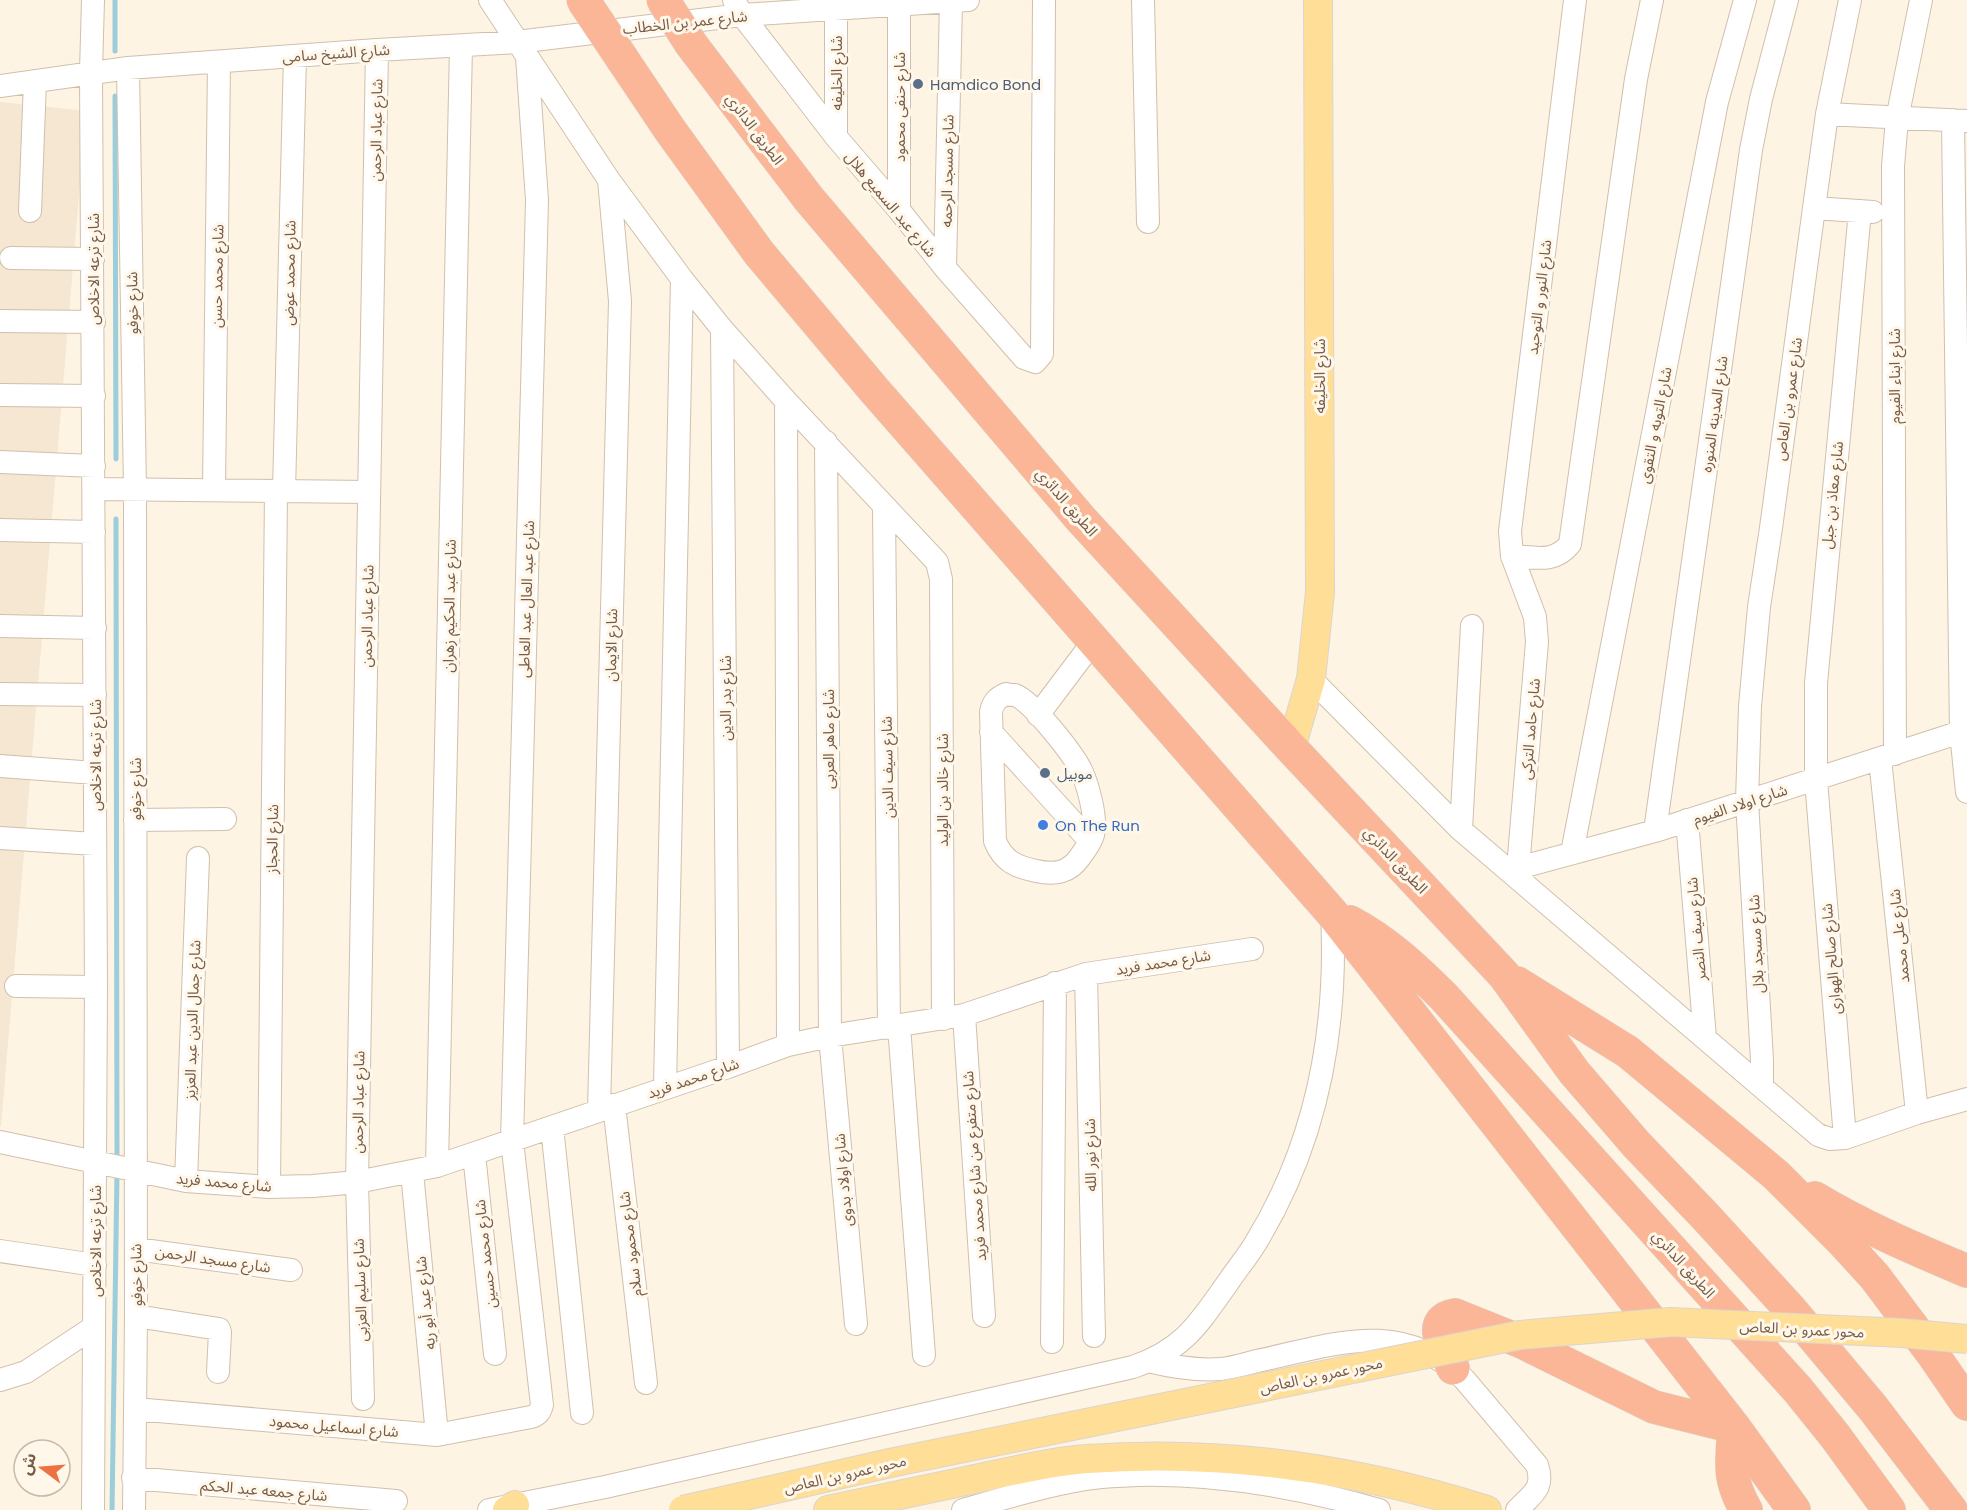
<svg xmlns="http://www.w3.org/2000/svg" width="1967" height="1510" viewBox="0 0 1967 1510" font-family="Poppins,'Noto Sans Arabic',sans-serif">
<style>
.residential{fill:#f5e7d1}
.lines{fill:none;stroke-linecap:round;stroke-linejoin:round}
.stream{stroke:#9ccdda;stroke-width:5}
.minor-casing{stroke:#d1bfac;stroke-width:24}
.major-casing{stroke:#dcd4cf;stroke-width:30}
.highway-casing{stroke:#dcd4cf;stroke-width:34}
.minor{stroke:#fff;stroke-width:22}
.major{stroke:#ffde98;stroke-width:28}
.highway{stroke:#fab697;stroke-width:33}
.major-bridge-casing{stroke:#dcd4cf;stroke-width:30;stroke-linecap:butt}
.highway-bridge-casing{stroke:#dcd4cf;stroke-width:34;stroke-linecap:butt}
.major-bridge{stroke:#ffde98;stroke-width:28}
.highway-bridge{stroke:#fab697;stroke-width:33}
.service-dot{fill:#5c6f8a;stroke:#fff8ea;stroke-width:2}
.shop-dot{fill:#3f7fe0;stroke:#fff8ea;stroke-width:2}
.labels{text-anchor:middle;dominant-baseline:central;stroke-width:6;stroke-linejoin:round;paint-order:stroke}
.street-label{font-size:15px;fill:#775b48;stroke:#fff8ea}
.service-label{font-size:15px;fill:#4e5e75;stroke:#fff8ea;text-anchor:start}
.shop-label{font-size:15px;fill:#366cbe;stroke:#fff8ea;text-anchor:start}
</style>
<rect width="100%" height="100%" fill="#fdf4e3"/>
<path class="residential" d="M0,102L86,111L1,1126H0Z"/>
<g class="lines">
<path class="stream" d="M115,0V51
M115,96L116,459
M116,519L117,1160
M112,1510L117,1173"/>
<defs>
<path id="minor" d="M490,0L609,180L682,279L722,329L786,401L937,562L941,579L943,1019
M734,0L742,15L836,137L899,210L945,268L1024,358L1035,362L1042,354L1044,0
M1143,0L1148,222
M836,9V137
M128,68L135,489L136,1316L134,1510
M0,86L128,68L377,50L517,42L742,15L968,0
M1827,114L1967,121
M1953,120L1961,732L1967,792
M1814,208L1873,212
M899,210V5
M30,211L35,81
M11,258L93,259
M945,268L951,1
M0,321L94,322
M722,329L728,1067
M0,395L94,396
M786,401L788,1045
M826,442L830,1036L856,1324
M0,462L94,466
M94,489L369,492
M214,490L219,62
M284,491L295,56
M884,507L889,1028
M0,530L94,532
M1512,556C1535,557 1554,564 1570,544L1636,79L1652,0
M0,626L95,628
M1311,679L1461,830L1818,1135L1830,1139L1845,1138L1917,1113L1967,1099
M0,694L95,695
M1006,694C1008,695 1013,695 1015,695C1032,701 1073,754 1081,770C1088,785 1095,812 1094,828C1094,839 1086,848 1080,857C1069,873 1055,875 1036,871C1016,867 1003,861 995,841L991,712C993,702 997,698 1006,694Z
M1038,715L1093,642
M991,732L1090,841
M1895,754L1893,166L1897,119L1921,0
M1880,759L1917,1113
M0,766L95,773
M135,820L225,819
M1687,820L1705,1038
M1461,830L1472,626
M1655,831L1751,150L1761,99L1787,0
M0,838L95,844
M1572,853L1717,102L1745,0
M1518,868L1537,642L1535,617L1512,556L1510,531L1575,0
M1511,872L1518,868L1655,831L1967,730
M1086,974L1094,1336
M16,986L96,987
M964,1015L984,1316
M899,1026L924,1355
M665,1087L682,279
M1762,1087V1060L1747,801L1750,706L1759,607L1771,528L1814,208L1827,114L1850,0
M614,1105L646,1383
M599,1110L620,301L609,180
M552,1127L582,1413
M1845,1138L1816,780V683L1860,211
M0,1142L186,1181L269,1187L313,1186L357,1182L437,1166L728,1067L788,1045L830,1036L964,1015L1086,974L1252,949
M474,1154L495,1354
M437,1166L461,46
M412,1172L437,1435
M186,1181L198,858
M269,1187L276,491
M136,1249L291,1270
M0,1251L95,1265
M136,1316L219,1329L220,1332L218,1372
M1052,1342L1055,983
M1148,1361C1173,1367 1196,1371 1221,1369C1233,1368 1245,1364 1257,1361C1333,1345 1400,1317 1464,1379L1537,1465C1545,1489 1532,1494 1517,1510
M0,1380L26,1372L94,1327
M363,1399L357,1182L377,50
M135,1409L437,1435L531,1417C538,1415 540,1412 542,1405L512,1141L537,200L527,57
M133,1478L396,1501
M93,1510L96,987L91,72L93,0
M489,1510L605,1487L1133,1367C1185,1349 1199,1323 1229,1281C1237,1269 1247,1257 1255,1244C1317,1143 1338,1030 1332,913
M963,1510C1004,1498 1044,1486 1086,1479C1102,1476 1120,1476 1136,1475C1219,1473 1299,1487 1379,1510"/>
<path id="major" d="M1291,748L1311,679L1320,592L1318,0
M507,1510L515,1505
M828,1510C877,1500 926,1489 975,1479C1012,1471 1049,1462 1087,1459C1222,1449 1358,1469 1487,1510"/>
<path id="highway" d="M691,44L809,199L1080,518L1291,748L1504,975L1574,1072L1636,1144L1705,1216L1791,1310L1873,1408L1951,1510
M623,60L670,130L759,253L875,391L1332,913L1734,1427L1794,1510
M1350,922C1386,941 1415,968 1444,997L1798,1390L1835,1436L1889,1510
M1517,983L1628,1052L1776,1175L1843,1242L1875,1277L1932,1353L1967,1404
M1815,1198C1863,1227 1915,1249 1967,1271
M1453,1368C1446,1352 1424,1320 1455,1315L1522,1342L1654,1407L1734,1427C1732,1463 1727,1477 1746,1510"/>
</defs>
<use href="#minor" class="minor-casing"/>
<use href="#major" class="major-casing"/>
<use href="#highway" class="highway-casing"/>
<use href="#minor" class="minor"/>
<use href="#major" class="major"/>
<use href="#highway" class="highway"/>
<defs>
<path id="major-bridge" d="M683,1510L890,1463L1520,1335L1671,1322L1902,1333L1967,1339"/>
<path id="highway-bridge" d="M583,0L623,60
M663,0L691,44"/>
</defs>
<use href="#major-bridge" class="major-bridge-casing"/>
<use href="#highway-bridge" class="highway-bridge-casing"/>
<use href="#major-bridge" class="major-bridge"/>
<use href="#highway-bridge" class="highway-bridge"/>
</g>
<g class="service-dot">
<circle cx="918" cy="84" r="6"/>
<circle cx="1045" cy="773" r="6"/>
</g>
<circle class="shop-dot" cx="1043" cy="825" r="6"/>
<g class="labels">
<g class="street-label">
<text transform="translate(685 22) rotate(-6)">شارع عمر بن الخطاب</text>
<text transform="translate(336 53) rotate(-4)">شارع الشيخ سامى</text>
<text transform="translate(836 73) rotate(-90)">شارع الخليفه</text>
<text transform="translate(899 107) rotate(-90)">شارع حنفى محمود</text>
<text transform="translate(755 129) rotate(53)">الطريق الدائري</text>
<text transform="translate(376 130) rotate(-89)">شارع عباد الرحمن</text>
<text transform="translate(947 171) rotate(-89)">شارع مسجد الرحمه</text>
<text transform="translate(891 204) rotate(50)">شارع عبد السميع هلال</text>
<text transform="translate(93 269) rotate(-90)">شارع ترعه الاخلاص</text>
<text transform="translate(289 273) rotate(-89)">شارع محمد عوض</text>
<text transform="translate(217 276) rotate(-89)">شارع محمد حسن</text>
<text transform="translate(1539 297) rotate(-83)">شارع النور و التوحيد</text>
<text transform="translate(132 303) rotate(-91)">شارع خوفو</text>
<text transform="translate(1319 376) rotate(-90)">شارع الخليفه</text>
<text transform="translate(1894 376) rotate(-90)">شارع ابناء الفيوم</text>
<text transform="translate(1788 399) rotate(-82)">شارع عمرو بن العاص</text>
<text transform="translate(1714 414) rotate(-82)">شارع المدينه المنوره</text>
<text transform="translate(1655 425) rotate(-79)">شارع التوبه و التقوى</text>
<text transform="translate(1832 495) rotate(-84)">شارع معاذ بن جبل</text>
<text transform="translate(1067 502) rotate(49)">الطريق الدائري</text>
<text transform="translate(526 599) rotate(-88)">شارع عبد العال عبد العاطى</text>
<text transform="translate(449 606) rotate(-89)">شارع عبد الحكيم زهران</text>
<text transform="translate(367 616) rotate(-89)">شارع عباد الرحمن</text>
<text transform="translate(611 645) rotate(-89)">شارع الايمان</text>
<text transform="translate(725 698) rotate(-90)">شارع بدر الدين</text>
<text transform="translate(1530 729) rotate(-85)">شارع حامد التركى</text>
<text transform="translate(828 739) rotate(-90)">شارع ماهر العربى</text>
<text transform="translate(95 755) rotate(-90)">شارع ترعه الاخلاص</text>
<text transform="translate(887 767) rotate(-91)">شارع سيف الدين</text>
<text transform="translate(135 789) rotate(-90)">شارع خوفو</text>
<text transform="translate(942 790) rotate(-90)">شارع خالد بن الوليد</text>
<text transform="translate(1740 804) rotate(-18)">شارع اولاد الفيوم</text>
<text transform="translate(272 839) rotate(-89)">شارع الحجاز</text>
<text transform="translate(1396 860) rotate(47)">الطريق الدائري</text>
<text transform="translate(1696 929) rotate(-95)">شارع سيف النصر</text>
<text transform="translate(1899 936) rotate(-96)">شارع على محمد</text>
<text transform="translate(1756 944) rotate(-93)">شارع مسجد بلال</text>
<text transform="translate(1831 959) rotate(-95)">شارع صالح الهوارى</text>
<text transform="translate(1163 962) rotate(-9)">شارع محمد فريد</text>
<text transform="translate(192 1020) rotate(-88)">شارع جمال الدين عبد العزيز</text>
<text transform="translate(693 1078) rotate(-19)">شارع محمد فريد</text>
<text transform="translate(358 1102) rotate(-89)">شارع عباد الرحمن</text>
<text transform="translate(1090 1155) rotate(-91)">شارع نور الله</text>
<text transform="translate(974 1166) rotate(-94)">شارع متفرع من شارع محمد فريد</text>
<text transform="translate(843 1180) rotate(-95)">شارع اولاد بدوى</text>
<text transform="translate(224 1182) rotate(5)">شارع محمد فريد</text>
<text transform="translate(95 1241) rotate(-90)">شارع ترعه الاخلاص</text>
<text transform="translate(630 1244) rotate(-97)">شارع محمود سلام</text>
<text transform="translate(485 1254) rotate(-96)">شارع محمد حسين</text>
<text transform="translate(213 1259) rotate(8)">شارع مسجد الرحمن</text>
<text transform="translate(1684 1264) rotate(48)">الطريق الدائري</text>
<text transform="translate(136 1275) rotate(-91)">شارع خوفو</text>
<text transform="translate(360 1290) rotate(-92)">شارع سليم العزبى</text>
<text transform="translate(425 1303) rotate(-96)">شارع عيد أبو ريه</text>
<text transform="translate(1802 1329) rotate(3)">محور عمرو بن العاص</text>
<text transform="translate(1321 1375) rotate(-12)">محور عمرو بن العاص</text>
<text transform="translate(334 1426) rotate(5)">شارع اسماعيل محمود</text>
<text transform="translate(845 1474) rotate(-13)">محور عمرو بن العاص</text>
<text transform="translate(264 1490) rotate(5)">شارع جمعه عبد الحكم</text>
</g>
<g class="service-label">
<text x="930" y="84">Hamdico Bond</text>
<text x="1057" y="773">موبيل</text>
</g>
<g class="shop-label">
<text x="1055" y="825">On The Run</text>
</g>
</g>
<g transform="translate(42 1468) rotate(286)"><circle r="28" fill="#fff8ea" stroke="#c9b9a9" stroke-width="1.5"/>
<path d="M0-4.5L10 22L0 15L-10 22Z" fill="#ed7142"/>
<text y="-9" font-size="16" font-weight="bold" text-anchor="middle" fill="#775b48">ش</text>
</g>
</svg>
